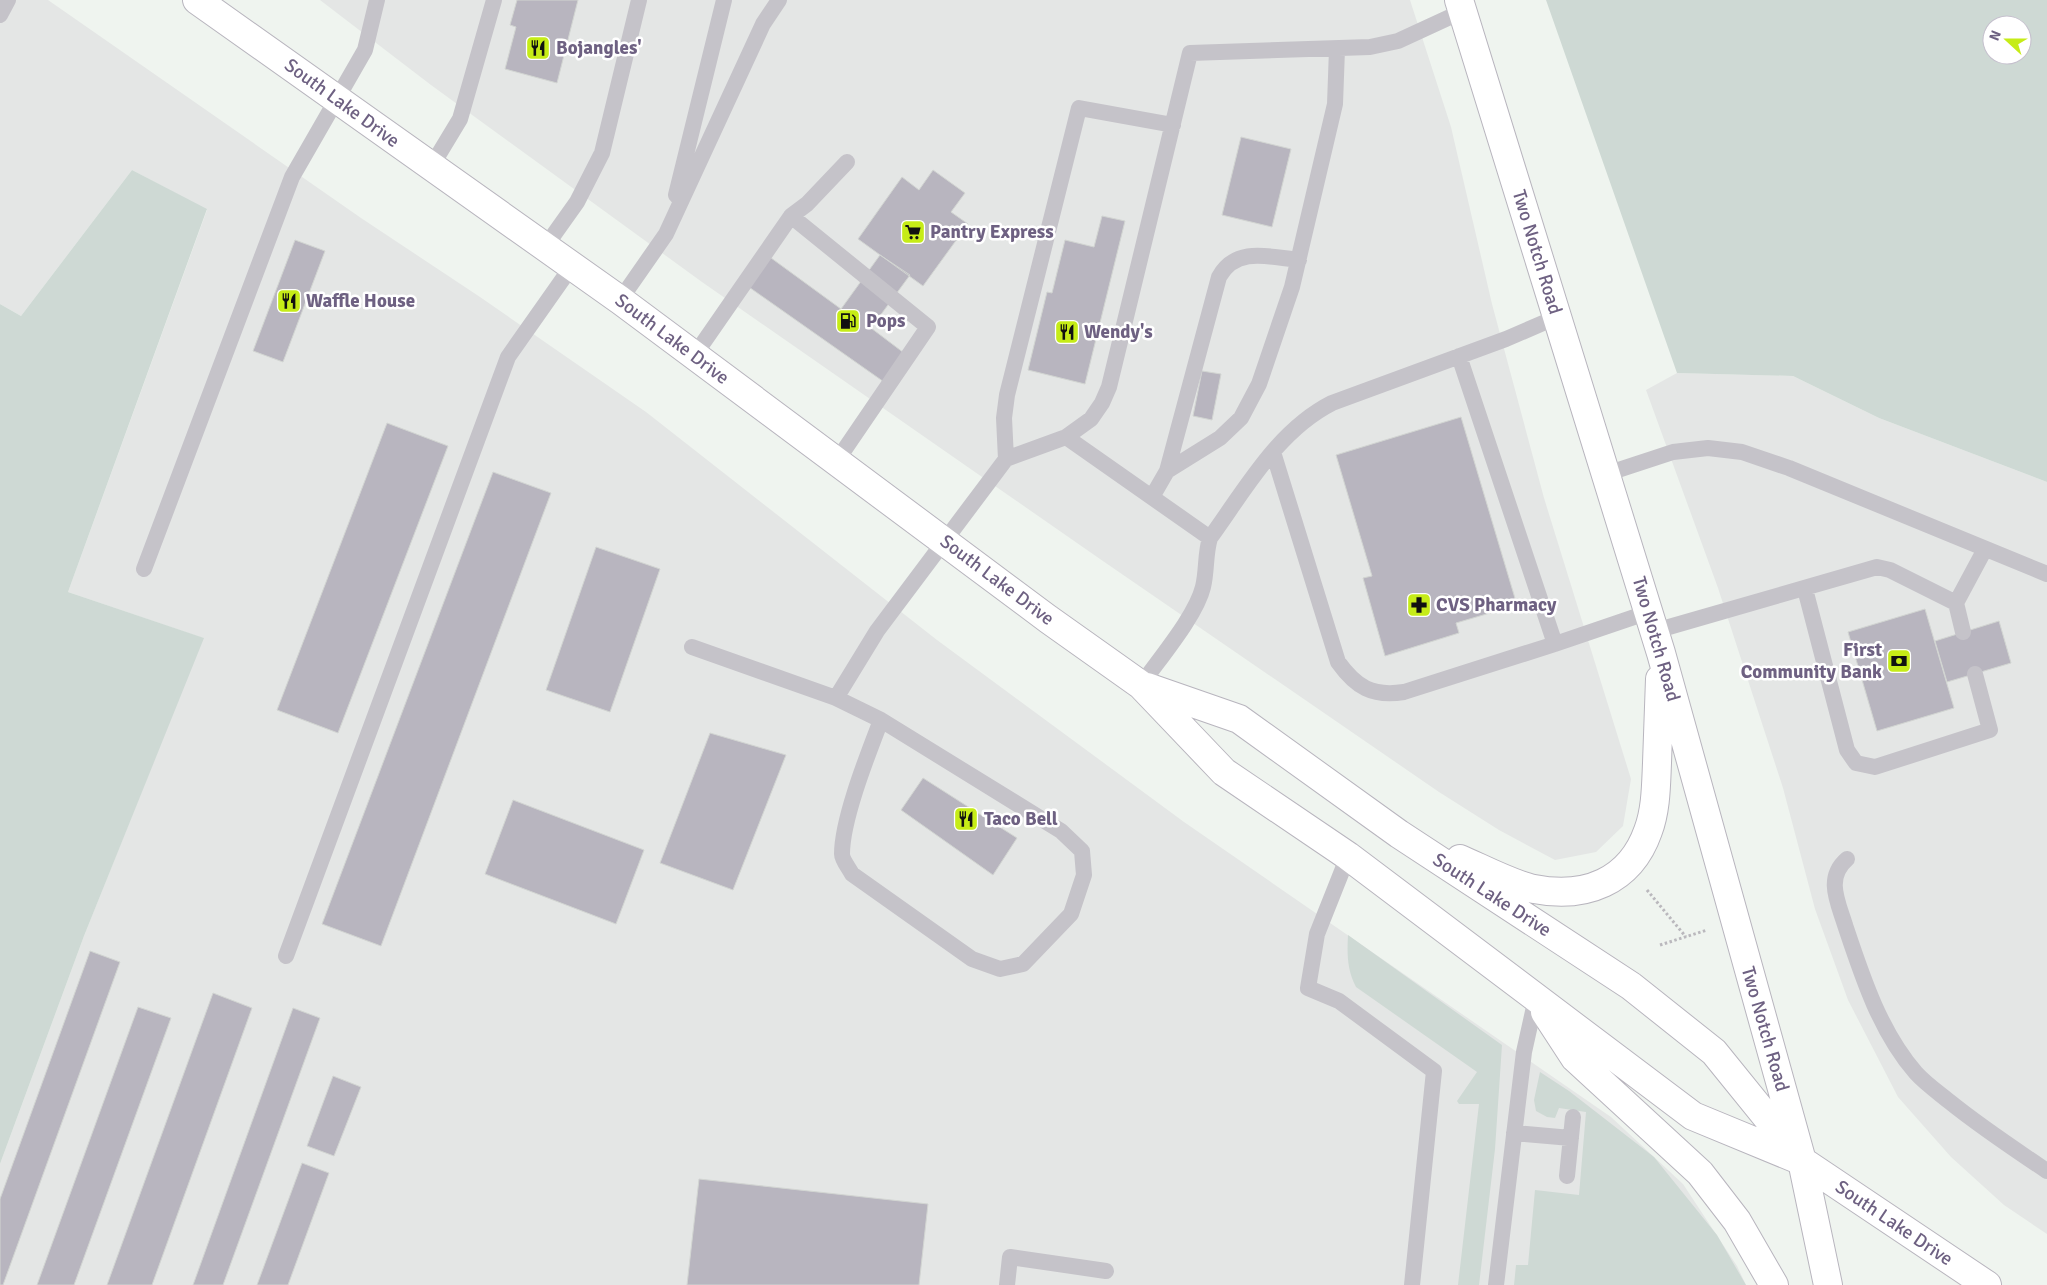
<svg xmlns="http://www.w3.org/2000/svg" width="2047" height="1285" viewBox="0 0 2047 1285" font-family="Signika,sans-serif">
<style>
.built{fill:#e4e6e5}
.green{fill:#ced9d4;fill-rule:evenodd}
.building{fill:#b8b5bf;stroke:#d2d5d2}
.lines{fill:none;stroke-linecap:round;stroke-linejoin:round}
.secondary-casing{stroke:#b8b5be;stroke-width:30}
.path{stroke:#bab8bd;stroke-width:3;stroke-dasharray:2.5 2.5;stroke-linecap:butt}
.lane{stroke:#c5c3c9;stroke-width:16}
.secondary{stroke:#fff;stroke-width:28}
.labels{text-anchor:middle;dominant-baseline:central;stroke-width:5;stroke-linejoin:round;paint-order:stroke}
.poi-label{font-size:19px;font-weight:bold;fill:#6e6182;stroke:#fff;text-anchor:start}
.street-label{font-size:19px;fill:#6e6182;stroke:#fff}
</style>
<rect width="100%" height="100%" fill="#eff4ef"/>
<path class="built" d="M0,0H48L361,218L480,297L646,412L937,640L1184,822L1611,1117L1683,1184L1737,1266L1746,1285H0V1164L84,936L203,638L68,592L207,210L132,170L21,316L0,304Z
M320,0H1410L1451,127L1492,304L1544,498L1631,779L1623,826L1596,852L1555,860L1499,830L1439,792L1100,559L702,282L431,85Z
M1677,373L1793,376L1879,418L2047,482V1234L2004,1205L1951,1157L1898,1097L1848,1000L1815,909L1783,788L1718,588L1646,390Z"/>
<path class="green" d="M1546,0H2047V482L1879,418L1793,376L1677,373ZM1992,25H2022V55H1992Z
M132,170L207,209L68,592L204,638L84,936L0,1164V304L21,316Z
M1348,935L1502,1045L1495,1149L1479,1285H1458L1479,1104H1459L1457,1101L1477,1072L1356,987C1347,970 1347,954 1348,935Z
M1540,1072L1569,1091L1654,1157L1717,1235L1746,1285H1514L1516,1265H1528L1535,1190L1579,1195L1586,1112L1559,1108L1555,1118L1547,1117L1536,1111L1534,1100Z"/>
<path class="building" d="M517,0H578L557,83L505,69L516,27L510,25Z
M1241,137L1291,149L1272,227L1222,215Z
M933,170L965,193L951,212L968,224L923,286L858,239L902,177L919,190Z
M1102,216L1125,221L1085,384L1028,370L1047,292L1052,293L1065,240L1094,247Z
M295,240L325,251L283,362L253,351Z
M767,255L841,309L880,255L910,275L871,328L904,353L884,382L746,285Z
M1202,371L1221,374L1212,420L1193,416Z
M1461,417L1517,605L1456,623L1459,633L1385,656L1363,578L1372,576L1336,455Z
M387,423L448,446L338,733L277,710Z
M493,472L551,493L381,946L322,924Z
M596,547L660,569L610,712L546,690Z
M1925,609L1954,708L1877,731L1848,632Z
M1999,621L2011,663L1947,682L1935,641Z
M710,733L786,755L733,890L660,863Z
M923,778L1017,838L993,875L901,810Z
M513,800L644,850L616,924L485,874Z
M90,951L120,962L3,1285H0V1199Z
M213,993L252,1008L152,1285H107Z
M138,1007L171,1018L74,1285H37Z
M293,1008L320,1018L223,1285H193Z
M333,1076L361,1087L334,1156L307,1146Z
M302,1163L329,1173L288,1285H257Z
M699,1179L928,1204L919,1285H687Z"/>
<g class="lines">
<defs>
<path id="secondary" d="M197,0L620,300L1048,619L1141,685L1224,772L1348,856L1693,1116L1802,1161L1987,1285
M1459,0L1661,653L1802,1161L1828,1285
M1147,687L1239,719L1399,834L1631,986L1714,1052L1795,1152
M1460,859C1481,868 1513,885 1534,889C1585,899 1630,882 1648,831C1656,810 1656,786 1657,763C1658,735 1659,707 1660,679
M1545,1012L1575,1058L1700,1173L1737,1221L1774,1285"/>
</defs>
<use href="#secondary" class="secondary-casing"/>
<path class="path" d="M1647,890L1686,937
M1660,945L1707,930"/>
<path class="lane" d="M0,15L8,0
M431,167L460,119L494,0
M676,195L724,0
M791,216L807,204L847,162
M545,247L577,202L602,153L639,0
M620,300L666,234L763,24L779,0
M694,356L791,216L928,327L836,462
M1459,356L1555,644
M1066,437L1210,538
M1273,452L1338,662C1356,687 1372,697 1404,692L1555,644L1649,612
M1006,459L1004,418L1007,395L1079,108L1173,125
M1167,471L1220,438L1241,418L1259,384L1292,287L1335,104L1337,49
M1606,474L1673,452L1708,448L1742,452L1789,468L2047,574
M1152,497L1167,471L1219,277C1236,246 1270,257 1299,260
M144,569L292,177L365,50L377,0
M1805,589L1847,750L1856,763L1875,767L1990,730L1975,674
M1655,631L1877,567L1890,570L1956,603
M1963,632L1956,603L1985,549
M692,647L836,698L877,631L1006,459L1066,437L1091,419L1102,403L1109,387L1190,53L1370,47L1398,41L1463,11
M1141,685C1159,659 1196,616 1203,587C1207,571 1205,554 1210,538C1245,490 1277,431 1332,403L1506,339L1557,317
M836,698L881,720L1061,831L1082,851L1084,875L1071,914L1023,964L1000,969L972,959L852,874C849,868 842,860 842,854C842,819 868,754 881,720
M1348,856L1317,934L1308,988L1339,1001L1434,1071L1412,1285
M1847,859C1825,878 1838,902 1845,925C1862,976 1880,1032 1916,1073C1926,1084 1939,1093 1950,1102C1981,1127 2014,1149 2047,1171
M286,956L508,357L572,266
M1514,1133L1571,1138
M1567,1176L1573,1117
M1007,1285L1010,1257L1106,1271
M1496,1285L1524,1052L1536,998"/>
<use href="#secondary" class="secondary"/>
</g>
<defs>
<symbol id="restaurant-square" viewBox="-11 -11 22 22"><rect x="-9" y="-9" width="18" height="18" rx="4" fill="#c6ec17" stroke="#fff"/><path d="M-5-6h1v4h1v-4h1v4h1v-4h1v5L-1.5 .5V6h-2V.5L-5-1ZM5-6V6H3V1.5H1.5Q1.5-4 5-6Z" fill="#111"/></symbol>
<symbol id="supermarket-square" viewBox="-11 -11 22 22"><rect x="-9" y="-9" width="18" height="18" rx="4" fill="#c6ec17" stroke="#fff"/><path d="M-6-5.5h2.5l.6 2H6L4.5 2H-2.5L-4.4-4H-6ZM-1.5 3.2a1.3 1.3 0 1 0 .1 0ZM3 3.2a1.3 1.3 0 1 0 .1 0Z" fill="#111"/></symbol>
<symbol id="fuel-square" viewBox="-11 -11 22 22"><rect x="-9" y="-9" width="18" height="18" rx="4" fill="#c6ec17" stroke="#fff"/><path d="M-5.5-6h7V0h2V4h1.3V-2.5L3-4.5l.8-.8L6-3V5H2.5V1h-1V6h-7ZM-4.2-4.7v3.2H.2V-4.7Z" fill="#111"/></symbol>
<symbol id="pharmacy-square" viewBox="-11 -11 22 22"><rect x="-9" y="-9" width="18" height="18" rx="4" fill="#c6ec17" stroke="#fff"/><path d="M-2-6h4v4h4v4h-4v4h-4v-4h-4v-4h4Z" fill="#111"/></symbol>
<symbol id="bank-square" viewBox="-11 -11 22 22"><rect x="-9" y="-9" width="18" height="18" rx="4" fill="#c6ec17" stroke="#fff"/><path d="M-6-4H6V4H-6ZM0-2.3a2.3 2.3 0 1 0 0 4.6a2.3 2.3 0 1 0 0-4.6Z" fill="#111"/></symbol>
</defs>
<g fill-rule="evenodd">
<use href="#restaurant-square" x="524" y="34" width="28" height="28"/>
<use href="#supermarket-square" x="899" y="218" width="28" height="28"/>
<use href="#restaurant-square" x="275" y="287" width="28" height="28"/>
<use href="#fuel-square" x="834" y="307" width="28" height="28"/>
<use href="#restaurant-square" x="1053" y="318" width="28" height="28"/>
<use href="#pharmacy-square" x="1405" y="591" width="28" height="28"/>
<use href="#bank-square" x="1885" y="647" width="28" height="28"/>
<use href="#restaurant-square" x="952" y="805" width="28" height="28"/>
</g>
<g class="labels">
<g class="poi-label">
<text x="556" y="48">Bojangles'</text>
<text x="930" y="232">Pantry Express</text>
<text x="306" y="301">Waffle House</text>
<text x="866" y="321">Pops</text>
<text x="1084" y="332">Wendy's</text>
<text x="1436" y="605">CVS Pharmacy</text>
<text x="1882" y="650" text-anchor="end">First<tspan x="1882" dy="22">Community Bank</tspan></text>
<text x="984" y="819">Taco Bell</text>
</g>
<g class="street-label">
<text transform="translate(342 103) rotate(36)">South Lake Drive</text>
<text transform="translate(1537 252) rotate(73)">Two Notch Road</text>
<text transform="translate(672 339) rotate(37)">South Lake Drive</text>
<text transform="translate(997 580) rotate(37)">South Lake Drive</text>
<text transform="translate(1656 639) rotate(74)">Two Notch Road</text>
<text transform="translate(1492 895) rotate(33)">South Lake Drive</text>
<text transform="translate(1765 1029) rotate(74)">Two Notch Road</text>
<text transform="translate(1894 1223) rotate(34)">South Lake Drive</text>
</g>
</g>
<g transform="translate(2007 40) rotate(291)"><circle r="24" fill="#ffffff" stroke="#c5c0cd"/>
<path d="M0-4L9 19L0 12L-9 19Z" fill="#c6ec17"/>
<text y="-8" font-size="14" font-weight="bold" text-anchor="middle" fill="#6e6182">N</text>
</g>
</svg>
